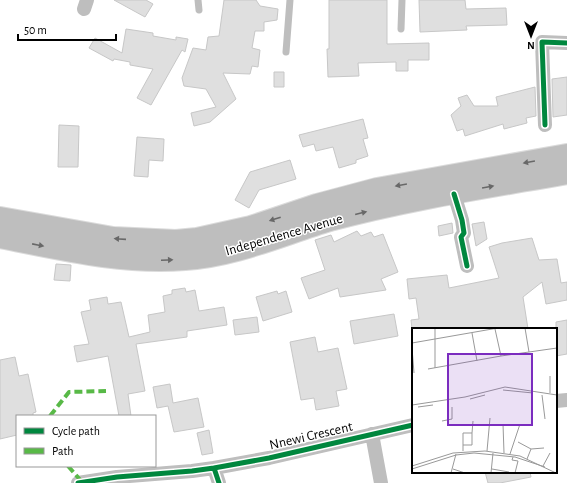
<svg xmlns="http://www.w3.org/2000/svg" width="567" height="483" viewBox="0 0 567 483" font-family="'Alegreya Sans',sans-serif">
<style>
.building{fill:#dfdfdf;stroke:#c7c7c7}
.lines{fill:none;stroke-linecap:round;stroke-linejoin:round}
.primary-casing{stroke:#dbdbdb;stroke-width:24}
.lane{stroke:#bebebe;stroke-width:7}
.street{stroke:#bebebe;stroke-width:14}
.primary{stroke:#bebebe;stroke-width:22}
.quiet{stroke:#58b947;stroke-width:4;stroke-dasharray:8 4;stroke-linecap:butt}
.cycleway-casing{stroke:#fff;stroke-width:8}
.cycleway{stroke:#00873e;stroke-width:5}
.oneway{fill:#686868}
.labels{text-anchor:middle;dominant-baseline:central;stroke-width:3;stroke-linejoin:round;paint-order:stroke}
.street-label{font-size:14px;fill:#000;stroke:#fff}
.inset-road{fill:none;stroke:#999;stroke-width:1}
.view{fill:#7b2cbf;fill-opacity:0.15;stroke:#7b2cbf;stroke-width:2}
.inset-edge{fill:none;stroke:#000;stroke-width:2}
</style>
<rect width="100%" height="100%" fill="#fff"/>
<path class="building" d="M114,0H146L153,4L145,17Z
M224,0H256L260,6L278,9L277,20L264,22V31H255L252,48L260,50L258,67L252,66L250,74L223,73L236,99L210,122L194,126L191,113L216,107L206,89L184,86L182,78L193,48L206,50L208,37L219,36Z
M329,0H387V44L429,43V60H408V71H396V62L358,63L359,76L328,77L327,49H329Z
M419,0H465L466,9L506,8L507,25L466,26L467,30L420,32Z
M126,29L153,33V36L176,40V37L188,39L185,52L182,50L151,105L137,98L153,69L130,65V62L114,59L113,61L89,48L95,38L122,53Z
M274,72H284V87H274Z
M567,77V115L553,117L552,79Z
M535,87L536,116L526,118L527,123L504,129L503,124L465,136L463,129L457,131L451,115L461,106L458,98L467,95L474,106H498L496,97Z
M363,119L368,138L363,139L368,156L356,160V163L339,168L333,147L316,151L314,144L303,147L299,135Z
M59,125L79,126L78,167H58Z
M137,137L164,139L163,161L149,160L148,177L134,176Z
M290,160L296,179L259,190L249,208L235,200L250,172Z
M484,222L487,239L476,246L472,224Z
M452,223L453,233L439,236L438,226Z
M357,231L361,236L371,232L374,237L383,234L398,272L381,279L386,290L340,297L338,288L309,299L301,278L325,270L315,240L331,235L334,242Z
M532,238L539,260L557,259L561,283L567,282V300L546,304L542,282L523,297L528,329H412L411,320L419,319L416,298L409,299L407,279L447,275L449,288L499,278L489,247L502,243Z
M56,264L71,265L70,281L54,280Z
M185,288L186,292L195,290L199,311L224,307L227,325L187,331V337L136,344L145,391L128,394L131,416H119L108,356L77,362L74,346L89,344L81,312L91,310L89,300L107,297L108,304L121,302L129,337L150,332L148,315L165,312L163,296L172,294V290Z
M277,291L278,294L286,291L292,312L263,321L256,297Z
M394,314L398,336L354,344L350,321Z
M257,317L259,332L235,335L233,320Z
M567,320V354L556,356V322Z
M315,337L318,352L338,348L347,389L336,391L339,406L316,410L314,398L301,400L290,342Z
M15,357L19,376L28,374L36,412L33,413V416H17V435L0,439V360Z
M170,384L173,403L198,398L204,427L174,432L168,406L157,408L153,387Z
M209,430L213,453L202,455L197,433Z
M485,472H530L531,477L500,483H488Z"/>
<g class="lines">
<defs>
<path id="primary" d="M0,218L113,238L176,241L197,239L251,227L317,205L377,189L567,155
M0,237C61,249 122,264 185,259C235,256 283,234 330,220C408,199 488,187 567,173"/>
</defs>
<use href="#primary" class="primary-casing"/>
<path class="lane" d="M198,0L199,10
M401,29L402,0
M286,52L290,0"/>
<path class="street" d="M84,9L87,0
M545,125L542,42L567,43
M454,194L462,220L464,233L461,237L467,266
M556,401L567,400
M372,434L381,483
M214,468L269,458L413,425
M78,483L117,477L192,471L214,468L219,483"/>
<use href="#primary" class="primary"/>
<path class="quiet" d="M50,416L69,392L106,391
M68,466L82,482"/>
<defs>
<path id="cycleway" d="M545,125L542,42L567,43
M454,194L462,220L464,233L461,237L467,266
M214,468L269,458L413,425
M78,483L117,477L192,471L214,468L219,483"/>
</defs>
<use href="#cycleway" class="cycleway-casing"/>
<use href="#cycleway" class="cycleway"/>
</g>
<defs><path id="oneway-solid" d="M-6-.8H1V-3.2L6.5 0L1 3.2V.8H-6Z"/></defs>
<g class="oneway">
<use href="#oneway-solid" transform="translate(529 162) rotate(170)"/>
<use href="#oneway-solid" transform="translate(401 185) rotate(170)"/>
<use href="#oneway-solid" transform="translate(488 187) rotate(-10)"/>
<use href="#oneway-solid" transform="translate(361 213) rotate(-14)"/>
<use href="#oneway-solid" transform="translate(275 219) rotate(162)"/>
<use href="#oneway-solid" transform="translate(120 239) rotate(-176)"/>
<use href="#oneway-solid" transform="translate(38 245) rotate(11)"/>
<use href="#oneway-solid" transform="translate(167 260) rotate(-3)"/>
</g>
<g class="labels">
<g class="street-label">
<text transform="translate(284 235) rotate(-16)">Independence Avenue</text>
<text transform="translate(311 436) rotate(-13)">Nnewi Crescent</text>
</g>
</g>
<g transform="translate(412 328)">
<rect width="145" height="145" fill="#fff"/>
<path class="inset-road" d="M113,0L117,24M83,1L89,28L145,20M60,5L65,33M0,15L86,0M0,20L2,45M23,40V0M16,41L89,28M138,48V65M91,62L121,65M130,67L133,91M58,71L73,67M0,77L53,69L93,59L145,67M6,79L21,77M30,93L40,91V79M91,96L92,125M106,114L119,121M51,117H60V105M51,123V105H60L61,93M75,123L78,90M98,126L108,96M101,129L100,132L106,133L103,145M115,131L119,121L132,120M0,138L41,125L73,123L108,128L144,145M131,138L138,125M0,141L44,127L62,125L103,129L133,139M41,141L53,145M80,141L97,144M39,145L44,126M79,145L81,125"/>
<path class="view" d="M36,26H120V97H36Z"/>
<rect width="145" height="145" class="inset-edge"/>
</g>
<rect x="16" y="415" width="140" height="52" fill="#ffffff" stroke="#999999"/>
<rect x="24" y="428" width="20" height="6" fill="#00873e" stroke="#999999"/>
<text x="52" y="435" font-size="12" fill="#000000">Cycle path</text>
<rect x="24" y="448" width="20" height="6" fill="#58b947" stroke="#999999"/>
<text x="52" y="455" font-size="12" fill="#000000">Path</text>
<g transform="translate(531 36) rotate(180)" stroke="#ffffff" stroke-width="3" paint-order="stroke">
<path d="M0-3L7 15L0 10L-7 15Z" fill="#000000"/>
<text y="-6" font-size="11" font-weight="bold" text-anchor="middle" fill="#000000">N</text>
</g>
<path d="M18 34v6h98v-6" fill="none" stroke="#000000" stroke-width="2"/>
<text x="24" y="34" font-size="12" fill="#000000" stroke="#ffffff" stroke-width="3" paint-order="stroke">50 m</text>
</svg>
